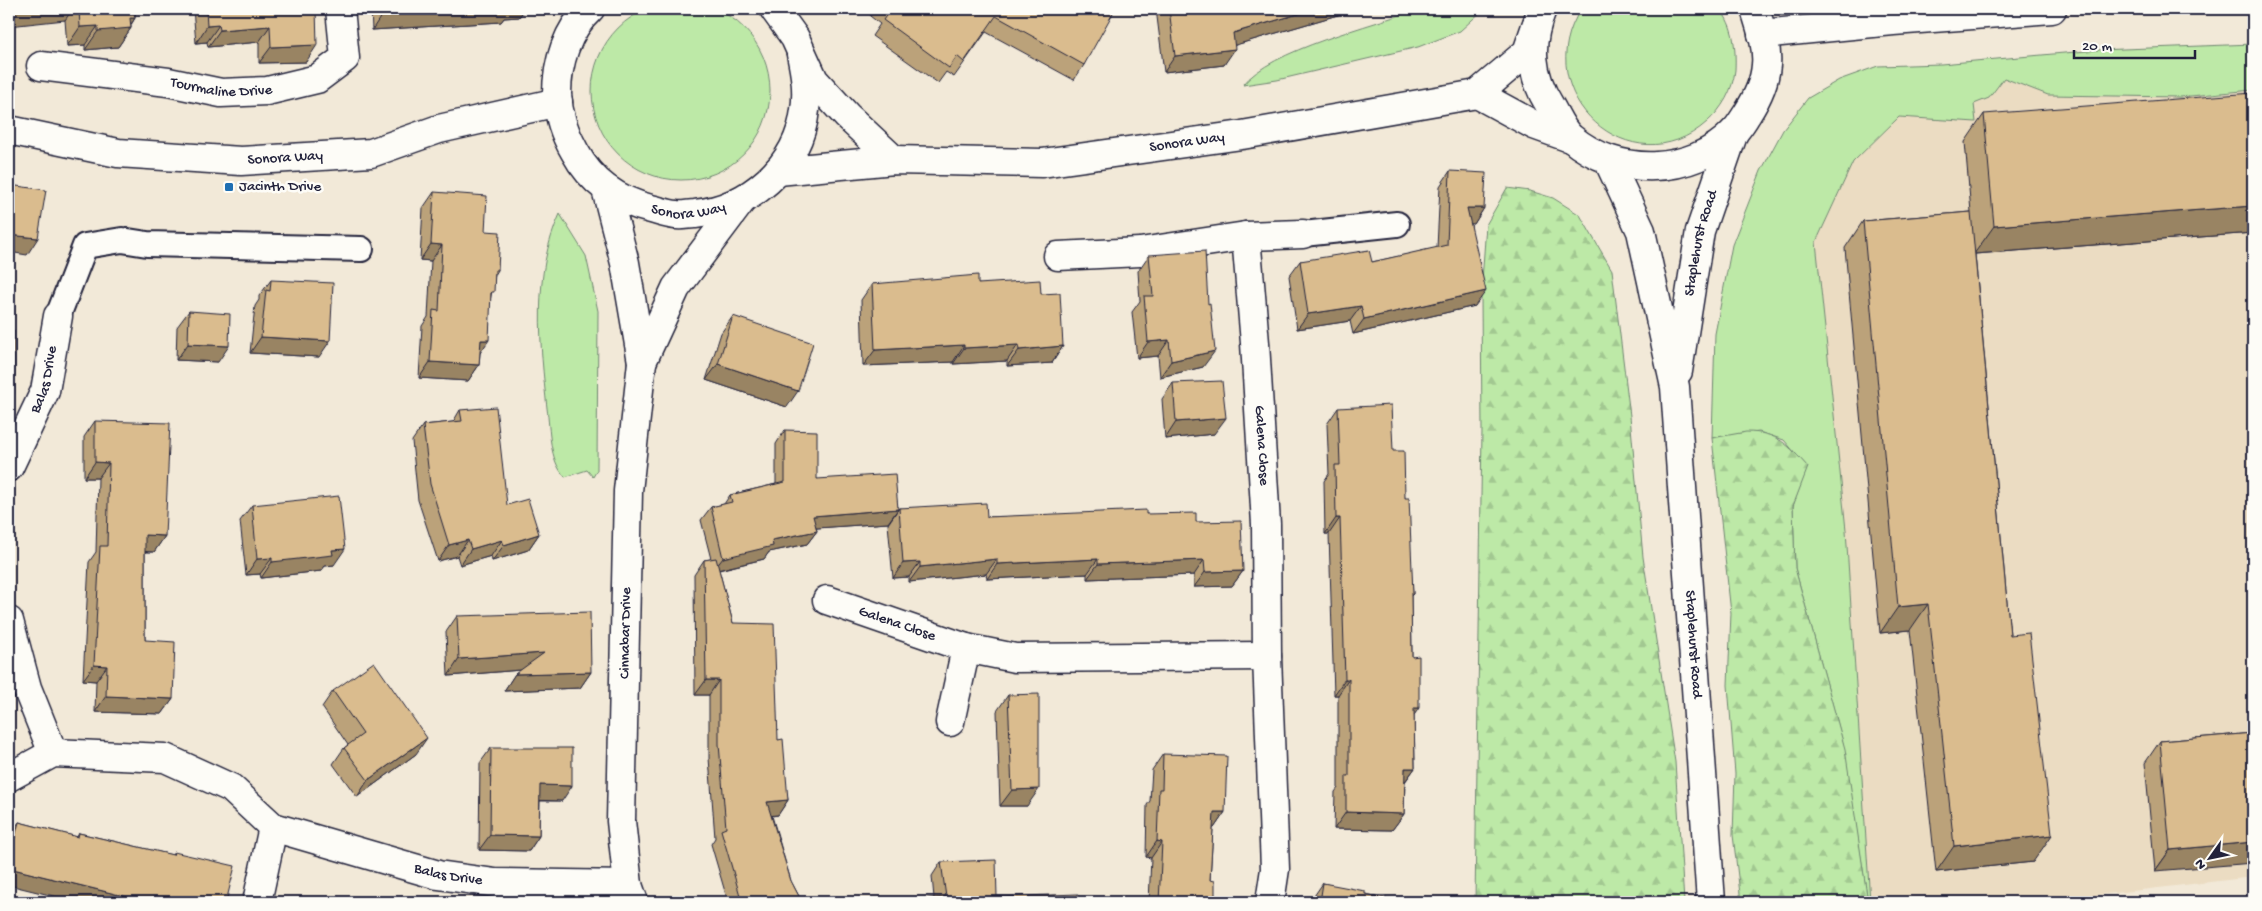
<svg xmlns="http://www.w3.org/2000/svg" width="2262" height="911" viewBox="0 0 2262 911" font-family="'Gochi Hand',sans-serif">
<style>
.built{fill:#ebdcc2}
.green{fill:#bde9a7;stroke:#708671}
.forest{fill:url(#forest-firs);stroke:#708671}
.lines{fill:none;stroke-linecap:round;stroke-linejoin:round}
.service-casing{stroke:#22223b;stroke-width:28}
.minor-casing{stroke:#22223b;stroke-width:31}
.secondary-casing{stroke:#22223b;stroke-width:31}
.service{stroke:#fdfcf7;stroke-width:24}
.minor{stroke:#fdfcf7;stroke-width:28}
.secondary{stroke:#fdfcf7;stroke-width:28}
.wall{fill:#bba27a;stroke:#22223b}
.shaded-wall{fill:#998463;stroke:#22223b}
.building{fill:#dabc8e;stroke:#22223b}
.poi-dot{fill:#1f6fb2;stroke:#fdfcf7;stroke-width:2}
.labels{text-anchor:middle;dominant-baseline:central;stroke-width:5;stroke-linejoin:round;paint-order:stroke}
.street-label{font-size:15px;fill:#22223b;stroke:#fdfcf7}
.poi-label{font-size:15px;fill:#22223b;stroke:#fdfcf7;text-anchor:start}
</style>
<defs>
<pattern id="forest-firs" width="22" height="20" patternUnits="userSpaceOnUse" patternTransform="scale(1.25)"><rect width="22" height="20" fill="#bde9a7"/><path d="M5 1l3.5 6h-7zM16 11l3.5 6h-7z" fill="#a2c891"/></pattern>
</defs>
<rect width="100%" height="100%" fill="#f2e9d8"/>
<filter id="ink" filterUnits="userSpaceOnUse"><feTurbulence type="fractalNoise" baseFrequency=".02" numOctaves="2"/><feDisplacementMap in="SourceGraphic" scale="10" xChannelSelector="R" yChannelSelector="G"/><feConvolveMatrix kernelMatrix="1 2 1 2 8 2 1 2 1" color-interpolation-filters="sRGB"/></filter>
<g filter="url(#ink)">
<path class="built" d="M2003,78L2048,95L2180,97L2253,90V877L2037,902H1870L1846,530L1816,242L1853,162L1899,117L1975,122L1974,104L1989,98Z"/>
<path class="green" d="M592 91a89 89 0 1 1 178 0a89 89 0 1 1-178 0Z
M1418,9H1484L1460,31L1418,47L1277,80L1243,85C1270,50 1374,25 1418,9Z
M1581,9H1720C1734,26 1736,49 1735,70C1733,90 1722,109 1707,122C1632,189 1526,94 1581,9Z
M2253,44V90L2180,97L2048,95L2004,78L1989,98L1974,104L1976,122L1899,117L1853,162L1816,242L1846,530L1870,902H1868L1843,743L1795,568L1793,506L1807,467L1784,440L1759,432L1712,438L1715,334L1732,245L1761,171L1783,130L1808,98L1839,80L1878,66L1941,64L2098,50Z
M560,214L586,256L598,311L597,470L593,477L587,470L565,477C549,460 550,430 547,408C540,345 532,274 560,214Z"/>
<path class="forest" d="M1507,188L1530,191L1553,198L1580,215L1612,270L1630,416L1643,557L1675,762L1684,902H1475L1482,430L1481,295L1486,225Z
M1746,432C1778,432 1788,445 1808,467L1793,506L1795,568L1845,749L1868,902H1741L1733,835L1735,774L1728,685L1731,613L1712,438Z"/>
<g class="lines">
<defs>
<path id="service" d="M1303,234L1397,224
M58,316L85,246L122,240L147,244L361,249"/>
<g id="minor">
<path id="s1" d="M590,9C567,30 557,63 557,94C558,114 565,135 575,152C591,182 618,201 651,209C659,211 668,214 676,215C682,216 689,214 695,214C749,208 799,166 805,110C808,90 805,73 801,54"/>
<path d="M774,9L795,38L814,80L847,116L894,160"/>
<path d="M1762,34L1893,21L2052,9"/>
<path id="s2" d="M41,66L168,82L221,93L267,91L317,79L345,58L340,9"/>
<path d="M1477,94L1534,125L1570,138"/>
<path id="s3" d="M9,130L118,153L241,161L371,153L439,129L558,102"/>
<path id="s4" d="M778,171L894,160L1042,163L1242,135L1477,94L1527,52L1536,26"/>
<path d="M606,189L625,263L642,362L628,491L621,821L628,885L634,902"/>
<path id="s5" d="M1246,236L1255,343L1266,524L1267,656L1275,869L1270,902"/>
<path d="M1058,256L1140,252L1246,236L1303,234"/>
<path d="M642,362L676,288L742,200"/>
<path id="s6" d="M9,467L45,391L58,316"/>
<path id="s7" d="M827,600L966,648L1015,658L1267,656"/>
<path d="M9,621L27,688L53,753"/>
<path d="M950,722L966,648"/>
<path id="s8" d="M9,777L53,753L165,758L231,788L273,827L438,875L495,883L628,885"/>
<path d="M257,902L273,827"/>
</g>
<g id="secondary">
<path d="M1542,9C1528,44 1530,74 1550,106C1556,116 1562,131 1571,138C1617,177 1692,176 1734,132C1739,127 1743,120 1747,114C1756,100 1765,81 1766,65C1768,47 1760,26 1755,9"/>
<path id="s9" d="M1608,160L1641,231L1675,387L1711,902"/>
<path id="s10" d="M1678,371L1700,231L1734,132"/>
</g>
</defs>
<use href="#service" class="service-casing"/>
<use href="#minor" class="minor-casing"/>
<use href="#secondary" class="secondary-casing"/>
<use href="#service" class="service"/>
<use href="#minor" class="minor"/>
<use href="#secondary" class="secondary"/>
</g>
<path class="wall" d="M9,9H135V18L131,25V28L118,47L85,50V45L67,46L65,20Z
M193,9H316L306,62L259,63V42L208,47L207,42L196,43Z
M371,9H525L519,17L504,18L501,22L372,30Z
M876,9H1105L1084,65L1074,80L986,32L954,77L946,72L938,83L872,36L880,24L870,16Z
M1156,9H1358L1235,45L1224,65L1164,72Z
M1984,114L2253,233L1975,254L2010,635L2033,862L1936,872L1910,630L1880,633L1845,248L1863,221L1971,212L1965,142Z
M1450,171L1484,208L1474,224L1471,223L1475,306L1353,334L1350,321L1297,329L1289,276L1300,261L1372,262L1437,248L1440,186Z
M434,192L485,231L498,270L495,275L480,353L479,365L468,381L419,378L422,326L428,317L431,261L420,260L423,208Z
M1149,255L1203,367L1160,377L1158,356L1137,358L1132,312L1140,301L1138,271Z
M271,280L319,357L250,353L255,306L259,300V296Z
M872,284H978L1041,294L1063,346L1052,363L1007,366V361L953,364V362L863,366L861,300Z
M189,311L218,362L176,360L177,327Z
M733,316L787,407L706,380L721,333Z
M1173,383L1214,434L1165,439L1162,399Z
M1338,408L1393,451L1405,498L1413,594L1411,596L1412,657L1414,715L1415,768L1405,782L1404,814L1392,830L1334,829L1335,792L1338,788V695H1334L1329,534H1325L1324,481L1329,474L1327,424Z
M460,410L507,505L539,534L528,550L492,561L491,556L460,565L457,556L438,561L418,500L412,441L423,425L453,422Z
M95,421L165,536L154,552H145V640L173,699L162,714L95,712L96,681L83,680L89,562L96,552L98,478H84V437Z
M785,430L817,479L898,509L888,523L816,528L817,531L807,544L769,552L764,559L719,570L733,623L778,740L788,800L778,815L772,816L791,881L802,902H728L711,844L715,838L709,758V695H695L694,575L704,560L711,559L701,520L711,507L724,504L730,495L776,484V444Z
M252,505L334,565L325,566L321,571L261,578L260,574L246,575L240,521Z
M899,508L987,517L1146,514L1196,522L1243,571L1232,586L1194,587V575L1087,579V574L987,579L986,574L909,582V577L893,578L888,524Z
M457,616L591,672L580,688L504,691L515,674L521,670L448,676L446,632Z
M333,691L416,754L357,797L333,764L344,748L348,745L322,707Z
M1008,695L1027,806H1000L997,711Z
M2253,733L2155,871L2145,763L2160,741Z
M491,748L562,801H540L539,836L529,851L479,850L480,763Z
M1163,754L1225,812L1214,828H1213L1210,880L1215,902H1149L1151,858L1146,857L1147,805L1150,801L1152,770Z
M19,822L77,837L79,833L172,855L174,852L226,902L9,885V836Z
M941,862L997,897L1078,902H881L934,898L932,876Z
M1323,883L1365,894L1404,902H1311L1312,899Z"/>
<path class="shaded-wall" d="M9,9H73L65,20L9,26Z
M467,9H525L519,17L504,18L501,22L372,30L383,13Z
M1315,9H1358L1222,49L1233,33Z
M130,18H135L128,29L131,28L118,47L85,50L98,31Z
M219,25L207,42L196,43L207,26Z
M98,26L85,45L67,46L80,27Z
M270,26L259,42L208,47L220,30Z
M317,45L306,62L259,63L271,47Z
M1235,49L1224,65L1164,72L1175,56Z
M2253,206V233L1974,254L1994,226Z
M1467,208H1484L1474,224L1456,223Z
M9,235L38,238L27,255L9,252Z
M431,244L442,245L431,261L420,260Z
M1486,291L1475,306L1353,334L1364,319Z
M1361,306L1350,321L1297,329L1308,314Z
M261,337L330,341L319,357L250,353Z
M481,340H489L478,356Z
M1169,340L1158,356L1137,358L1148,342Z
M188,344L229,346L218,362L176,360Z
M964,345L953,362L863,366L875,350Z
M1018,345L1007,361L953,364L964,348Z
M1063,346L1052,363L1007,366L1019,350Z
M1215,351L1203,367L1160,377L1171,361Z
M430,362L479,365L468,381L419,378Z
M718,364L798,391L787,407L706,380Z
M9,394H14L9,401Z
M1226,418L1214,434L1165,439L1176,422Z
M95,462L109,463L98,478H84Z
M898,509L888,523L804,529L813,516Z
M1336,518H1340L1329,534H1325Z
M817,531L807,544L769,552L764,559L713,571L723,558L772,540Z
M539,534L528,550L492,561L504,545Z
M145,535L165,536L154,552L134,551Z
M468,540L457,556L438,561L449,545Z
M502,540L491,556L460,565L471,549Z
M345,549L334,565L325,566L321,571L261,578L272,562L332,550Z
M272,558L260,574L246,575L257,559Z
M997,559L986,574L909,582L920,567Z
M1098,559L1087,574L987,579L997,564Z
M1204,560L1194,575L1087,579L1098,564Z
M920,562L909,577L893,578L903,563Z
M1243,571L1232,586L1194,587L1205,572Z
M1928,604L1910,630L1880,633L1898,607Z
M544,653L533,669L448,676L459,659Z
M94,665L107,666L96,681L83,680Z
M591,672L580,688L504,691L515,674Z
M1345,679H1349L1338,695H1334Z
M706,680H719L709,695H695Z
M106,696L173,699L162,714L95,712Z
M1414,708H1419L1408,724Z
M427,738L416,754L357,797L368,780Z
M1405,768H1415L1403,784Z
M540,785L572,786L562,801L529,800Z
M1039,789L1027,806H1000L1012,790Z
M788,800L778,815L757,817L767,802Z
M1214,812H1225L1214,828H1202Z
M1346,812L1404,814L1392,830L1334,829Z
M490,835L539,836L529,851L479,850Z
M2052,835L2033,862L1936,872L1954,846Z
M1157,841L1162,842L1151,858L1146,857Z
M2253,842V863L2155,871L2170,850Z
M9,868L148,902H78L9,885Z"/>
<path class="building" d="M79,9H135V18H130L131,28L98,31V26L80,27Z
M206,9H316L317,45L271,47L270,26L220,30L219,25L207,26Z
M383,9H468L383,13Z
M891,9H1105L1113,13L1084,65L996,16L964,62L957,56L949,68L883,20Z
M1169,9H1315L1233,33L1235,49L1175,56Z
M2253,93V206L1994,226L1984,114Z
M1450,171L1486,173L1484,208H1467L1486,291L1364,319L1361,306L1308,314L1300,261L1369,250L1372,262L1447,245Z
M9,185L46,190L38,238L9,235Z
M434,192L487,196L485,231L500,232L498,270H495L494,292H491L489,340H481L479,365L430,362L433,310L439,311L442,245L431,244Z
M1971,212L2010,635L2029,633L2052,835L1954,846L1928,604L1898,607L1863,221Z
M1205,251L1208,304L1210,303L1215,351L1171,361L1169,340L1148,342L1144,296H1153L1149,255Z
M978,275V284L1040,280L1041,294L1060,293L1063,346L1019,350L1018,345L964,348V345L875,350L872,284Z
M271,280L333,283L330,341L261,337L266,290L270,291Z
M189,311L230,314L229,346L188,344Z
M733,316L813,343L798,391L718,364Z
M9,330H14V394H9Z
M1222,381L1226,418L1176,422L1173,383Z
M1391,405L1393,451H1404L1405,498H1409L1413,594H1411L1412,657L1419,656V708H1414L1415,768H1405L1404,814L1346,812V776H1349V679H1345L1340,518H1336L1335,465H1340L1338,408Z
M496,407L507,505L528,499L539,534L504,545L502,540L471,549L468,540L449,545L430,484L423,425L462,421L460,410Z
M95,421L170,423L165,536L145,535V640L175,642L173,699L106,696L107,666L94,665L100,546H107L109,463L95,462Z
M785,430L817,431V479L895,474L898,509L813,516L817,531L772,540L773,546L723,558L711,507L732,502L730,495L785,482Z
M339,496L345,549L332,550L333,555L272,562V558L257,559L252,505Z
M986,503L987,517L1146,510V514L1196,513V522L1241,521L1243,571L1205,572L1204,560L1098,564V559L997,564V559L920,567V562L903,563L899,508Z
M716,558L733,623L774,624L778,740L783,739L788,800L767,802L791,881L802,902H735L741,899L721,830L726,828L719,744V680H706L704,560Z
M590,612L591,672L515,674L544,653L459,659L457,616Z
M374,662L427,738L368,780L344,748L363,734L333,691Z
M1039,694V789L1012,790L1008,695Z
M2253,733V842L2170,850L2160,741Z
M491,748H572V786L540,785L539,836L490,835Z
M1163,754L1227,756L1225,812H1214L1210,880L1215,881V902H1159L1162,842L1157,841L1159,789H1162Z
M19,822L78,837L79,833L173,855L174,852L235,866L226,902H148L9,868V861Z
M996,860L997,897L1078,894V902H882L946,897L941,862Z
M1323,883L1365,891V894L1404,902H1320Z"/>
</g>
<rect class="poi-dot" x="224" y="182" width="10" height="10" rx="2.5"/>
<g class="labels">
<g class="street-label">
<text stroke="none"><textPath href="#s2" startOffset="182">Tourmaline Drive</textPath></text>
<text stroke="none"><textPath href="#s4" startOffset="411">Sonora Way</textPath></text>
<text stroke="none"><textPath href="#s3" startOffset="279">Sonora Way</textPath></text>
<text stroke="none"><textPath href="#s1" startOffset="291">Sonora Way</textPath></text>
<text stroke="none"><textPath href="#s10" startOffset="130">Staplehurst Road</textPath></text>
<text stroke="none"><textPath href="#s6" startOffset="95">Balas Drive</textPath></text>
<text stroke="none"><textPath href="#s5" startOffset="210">Galena Close</textPath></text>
<text stroke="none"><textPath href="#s7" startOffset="74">Galena Close</textPath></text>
<text transform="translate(626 633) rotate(-89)">Cinnabar Drive</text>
<text stroke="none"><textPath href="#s9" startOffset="496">Staplehurst Road</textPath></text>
<text stroke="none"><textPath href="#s8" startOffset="474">Balas Drive</textPath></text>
</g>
<g class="poi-label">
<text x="239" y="187">Jacinth Drive</text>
</g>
</g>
<rect width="2262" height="911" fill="none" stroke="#fdfcf7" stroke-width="30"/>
<rect x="15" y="15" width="2232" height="881" fill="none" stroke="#22223b" stroke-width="2" filter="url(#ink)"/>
<g transform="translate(2210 858) rotate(237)" stroke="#fdfcf7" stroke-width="4" paint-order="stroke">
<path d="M0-4L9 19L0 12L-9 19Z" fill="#22223b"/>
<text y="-8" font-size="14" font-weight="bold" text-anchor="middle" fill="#22223b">N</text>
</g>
<path d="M2074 50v8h121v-8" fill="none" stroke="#22223b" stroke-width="2.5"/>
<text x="2082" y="50" font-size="15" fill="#22223b" stroke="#fdfcf7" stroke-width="4" paint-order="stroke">20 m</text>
</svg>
